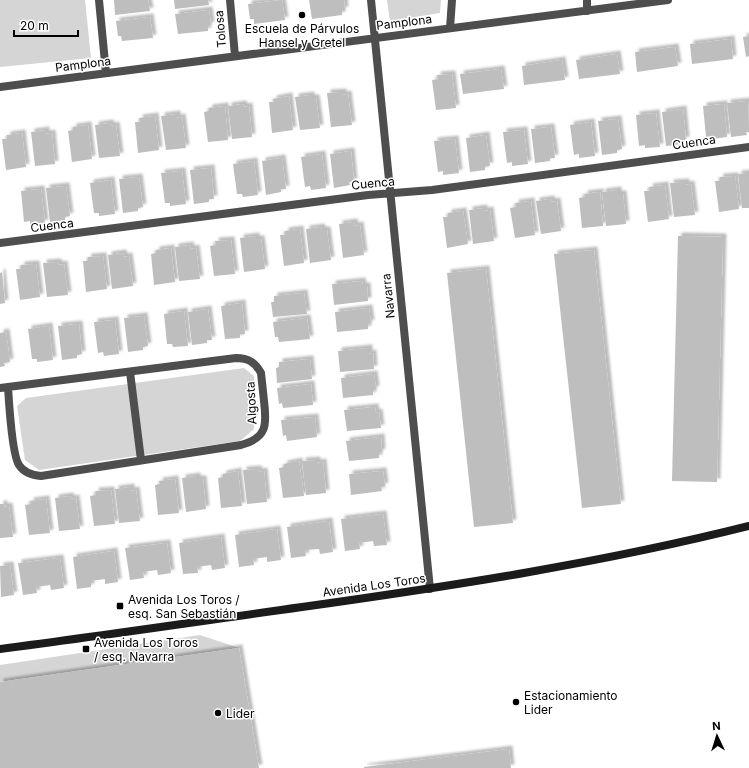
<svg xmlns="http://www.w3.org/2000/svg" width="749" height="768" viewBox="0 0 749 768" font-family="Inter,sans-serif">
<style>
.green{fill:#d5d5d5}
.building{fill:#bebebe;filter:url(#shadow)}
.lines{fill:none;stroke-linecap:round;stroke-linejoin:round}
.street{stroke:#4e4e4e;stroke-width:8}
.secondary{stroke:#1b1b1b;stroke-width:8}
.poi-dot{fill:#000;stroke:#fff;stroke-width:1.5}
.labels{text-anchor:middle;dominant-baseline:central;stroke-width:3;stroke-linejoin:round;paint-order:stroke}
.street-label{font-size:12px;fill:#000;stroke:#fff}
.poi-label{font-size:12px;fill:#000;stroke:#fff;text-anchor:start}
</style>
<defs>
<filter id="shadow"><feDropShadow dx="3.5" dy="-3.5" stdDeviation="1" flood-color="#0004"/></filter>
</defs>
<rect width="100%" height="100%" fill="#fff"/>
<path class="green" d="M0,0H85L91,58L0,67Z
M387,0H441L440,13L390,21Z
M244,368L254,376V429L240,441L39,470L25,460L17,406L26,398Z
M200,635L239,648L0,682V665Z"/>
<path class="building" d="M114,0H148L150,11L115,15Z
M174,0H208L209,5L175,9Z
M282,0L285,20L254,24V19H250L248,4Z
M309,0H344L345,10H342V15L312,19Z
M209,10L211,25L208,26V31L178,34L175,14Z
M150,17L153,38L122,41L121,36H118L116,21Z
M749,36V56L746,57L743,37Z
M731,39L733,59L692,64L690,44Z
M675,47L678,66L637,72L635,52Z
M617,54L620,74L579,79L576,60Z
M562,60L565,80L524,85L522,66Z
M501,69L504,89L463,94L460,74Z
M452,74L456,108L436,110L432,80L438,79L437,75Z
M343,92V95L348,94L352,125L331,127L327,93Z
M311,95V98H316L320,128L300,130L295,97Z
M289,96L293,130L272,133L269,102H274L273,99Z
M748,101L749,132H746L747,135L731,137L727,103Z
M243,104L244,107L249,106L252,137L232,139L228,106Z
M724,104L727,137L712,139V136L706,137L703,106Z
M225,106L228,140L208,142L204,112L209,111V108Z
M683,109L686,140L681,141L682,144L666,146L662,112Z
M656,113L660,147L645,148V145L639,146L636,115Z
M177,114V118L182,117L186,148L166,150L161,116Z
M155,116L159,150L138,153L135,122H140L139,118Z
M618,119L622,149L617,150V153L602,155L598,121Z
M591,122L595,156L579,158V154L574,155L570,125Z
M110,123L111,126L116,125L120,156L99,158L95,125Z
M88,125L92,159L72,162L68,131L73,130V127Z
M551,127L555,158H550V161L535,163L531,129Z
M46,130V134L52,133L55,164L35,166L31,132Z
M524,130L528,164L512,166V162L507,163L503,132Z
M22,133L26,167L6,170L2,139H7V135Z
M486,135L490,166H485V170L470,172L466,138Z
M455,139L459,173L443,175V171L438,172L434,141Z
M351,151L354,182H349L350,185L334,188L330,154Z
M322,154L326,188L311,190L310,186L305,187L301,157Z
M282,158L286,189H281V192L266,195L262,161Z
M254,161L258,195L243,197L242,194H237L233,164Z
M211,168L214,199H209V202L194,204L190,170Z
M182,171L186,204L170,206V203H165L161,173Z
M749,173V208H742L738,174Z
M735,176L739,209L719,212L715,181H720V177Z
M139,177L143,207L138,208V211L123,213L119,179Z
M111,180L115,214L99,216V213H94L90,183Z
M686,182V185L691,184L695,215L674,217L670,183Z
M665,185L669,219L648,222L644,191H650L649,187Z
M66,186L70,216L65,217V220L50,222L46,188Z
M41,189L45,223L30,225V221L24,222L21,191Z
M618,190V194H623L626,224L606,226L602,192Z
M600,192L603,226L582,228L579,198L585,197L584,194Z
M551,199L552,202L557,201L561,231L541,234L536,201Z
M531,201L535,235L515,238L510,208L516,207L515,203Z
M484,208V211L490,210L494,241L473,244L469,210Z
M463,211L468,244L447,248L443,217H448V213Z
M354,222L355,226L360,225L364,255L343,258L339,224Z
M321,227L322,230H327L331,260L310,263L306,229Z
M300,229L304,263L284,266L280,235H285V231Z
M256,236V239H261L265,269L244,272L240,238Z
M678,236L723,237L717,482L672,481Z
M231,240L235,274L214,276L210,246L216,245L215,241Z
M190,245L191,249L196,248L200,279L179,281L175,247Z
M171,248L175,282L154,285L151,254L156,253V250Z
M594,250L621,504L582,508L554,254Z
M123,253L124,257L129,256L133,286L112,289L108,255Z
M103,256L107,289L86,292L83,261H88V257Z
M58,262L59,265L64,264L68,295L47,297L43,263Z
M36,264L40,297L20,300L16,269H21V265Z
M486,269L513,523L474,527L447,273Z
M2,272L5,303L0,304V273Z
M362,281L363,286H367L368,301L334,305L332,284Z
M304,293L307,314L273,317L271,302H274V296Z
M242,303L245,334H240V338L225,339L221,306Z
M369,308L371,323L368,324V329L337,332L335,312Z
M208,309L212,340H207V343L192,345L188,312Z
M184,311L188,346L173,347L172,344H167L164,314Z
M144,316L148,346L143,347V350L128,352L124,318Z
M307,318L310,339L279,342L278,337H275L273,322Z
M115,320L119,354L104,356L103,352L98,353L94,322Z
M79,324L82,354L77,355V358L62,360L58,326Z
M49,326L53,360L37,362V359H32L28,329Z
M6,332L10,362L4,363L5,366L0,367V333Z
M369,348V354L373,353L374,369L340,372L338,351Z
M310,359L312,379L277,383L276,368L279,367V362Z
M374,374L376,389L373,390V395L343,398L341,378Z
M311,384L313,405L283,408L282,403L279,404L277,388Z
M375,407L376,413L379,412L381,428L347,431L344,410Z
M315,417L317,437L287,441L286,435L283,436L281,420Z
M381,437L382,452L379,453V458L349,461L346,441Z
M317,460V463L323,462L326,493L306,495L302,461Z
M299,461L304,496L283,498L279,468L284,467V464Z
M258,469L259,472L264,471L267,502L247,504L243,470Z
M238,471L242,506L221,508L218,478L223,477V474Z
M383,471L385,486L381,487L382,491L351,495L349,474Z
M197,476V479H203L206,509L186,512L182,478Z
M175,479L179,513L158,515L155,485L160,484L159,481Z
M131,487V491L136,490L140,521L119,523L115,489Z
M111,490L115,524L94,526L90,496L96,495L95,491Z
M70,496L71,499L76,498L80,529L59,531L55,498Z
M46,499L50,533L29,535L25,505L31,504L30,501Z
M0,504H4V507L9,506L13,537L0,538Z
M383,514L387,545L374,546L373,541L359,543L360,549L345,551L341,519Z
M329,521L333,552L320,554L319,549L305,550L306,556L291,558L287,527Z
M277,529L281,560L267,562V557L253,559L254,565L239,567L235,535Z
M221,537L225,568L212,570L211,565L197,567L198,573L183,574L179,543Z
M167,543L171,573L158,575L157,570L143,572L144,578L130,580L125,548Z
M114,551L118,582L105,584V579L91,581V587L77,589L73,557Z
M60,558L64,588L51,590L50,585L36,587L37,593L23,595L18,563Z
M10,565L14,595L1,597L0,566Z
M239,648L259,768H0V682Z
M509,749L511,768H364V767Z"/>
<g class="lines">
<path class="street" d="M99,0L106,73
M230,0L235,56
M371,0L430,589
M587,11V0
M450,28L452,0
M0,87L668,0
M0,243L368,195L432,190L749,147
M130,372L141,460
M0,388L8,387L236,358C248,358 255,362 261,373C262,382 263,392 264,401C267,425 267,438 241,445L41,476C32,475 24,473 19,465C12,455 9,403 8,387"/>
<path class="secondary" d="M0,649C101,636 202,621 302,607C452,586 602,563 749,526"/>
</g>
<g class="poi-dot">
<circle cx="302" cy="15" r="4"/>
<rect x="116" y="602" width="8" height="8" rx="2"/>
<rect x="82" y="645" width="8" height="8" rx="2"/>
<circle cx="516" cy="702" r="4"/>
<circle cx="218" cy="713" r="4"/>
</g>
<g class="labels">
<g class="street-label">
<text transform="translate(404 22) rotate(-7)">Pamplona</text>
<text transform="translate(220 29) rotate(-95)">Tolosa</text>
<text transform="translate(83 64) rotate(-7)">Pamplona</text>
<text transform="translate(694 142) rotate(-8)">Cuenca</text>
<text transform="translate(373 183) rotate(-6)">Cuenca</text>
<text transform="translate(52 225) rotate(-7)">Cuenca</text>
<text transform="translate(388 296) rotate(-96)">Navarra</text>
<text transform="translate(251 403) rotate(-93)">Algosta</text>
<text transform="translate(374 585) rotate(-8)">Avenida Los Toros</text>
</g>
<g class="poi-label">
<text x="302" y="28" text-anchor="middle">Escuela de Párvulos<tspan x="302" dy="14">Hansel y Gretel</tspan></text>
<text x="128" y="599">Avenida Los Toros /<tspan x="128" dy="14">esq. San Sebastián</tspan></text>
<text x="94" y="642">Avenida Los Toros<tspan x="94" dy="14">/ esq. Navarra</tspan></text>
<text x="524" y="695">Estacionamiento<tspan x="524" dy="14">Lider</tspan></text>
<text x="226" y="713">Lider</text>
</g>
</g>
<g transform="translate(717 736) rotate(356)" stroke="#ffffff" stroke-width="3" paint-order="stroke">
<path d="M0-3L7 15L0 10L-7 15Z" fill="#000000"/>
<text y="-6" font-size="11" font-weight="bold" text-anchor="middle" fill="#000000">N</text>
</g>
<path d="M14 30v6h64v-6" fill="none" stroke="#000000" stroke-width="2"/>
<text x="20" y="30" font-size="12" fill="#000000" stroke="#ffffff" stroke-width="3" paint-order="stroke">20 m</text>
</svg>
